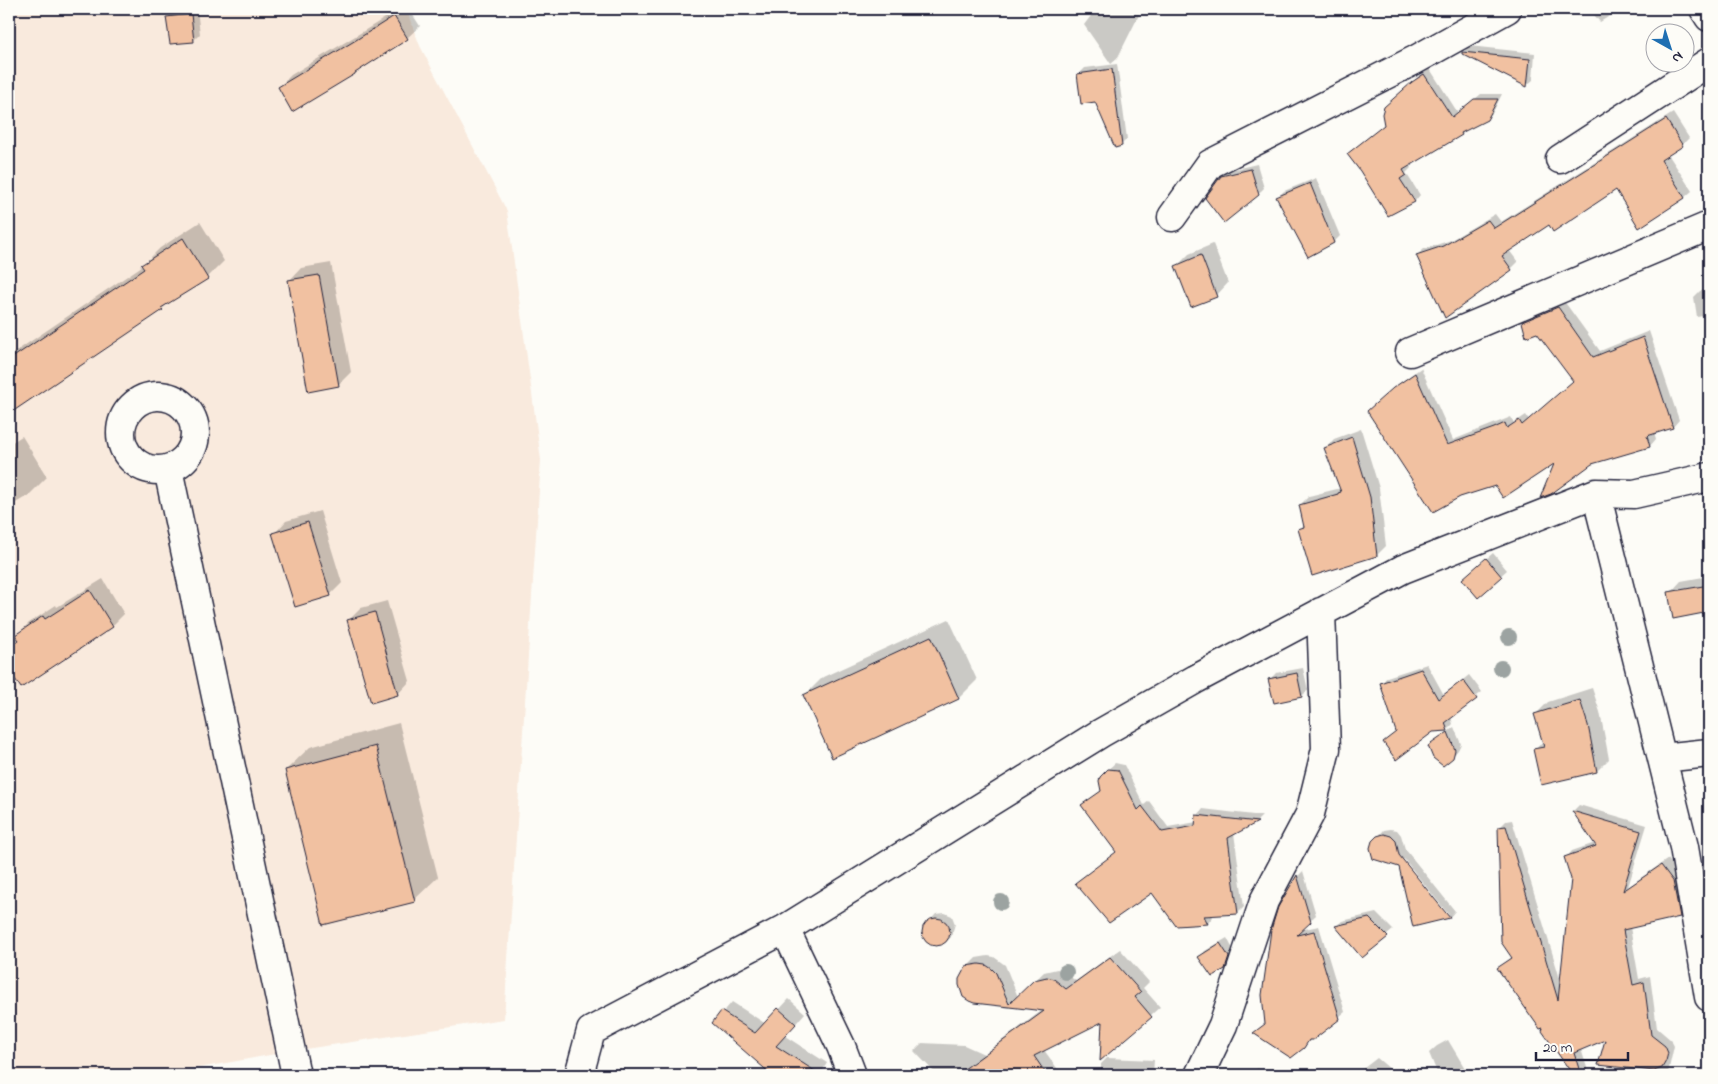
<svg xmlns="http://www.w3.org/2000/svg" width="1718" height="1084" viewBox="0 0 1718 1084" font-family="'Indie Flower',sans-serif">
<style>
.built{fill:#f9eadd}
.shadow{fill:#0003;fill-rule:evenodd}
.building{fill:#f1c1a1;stroke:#22223b}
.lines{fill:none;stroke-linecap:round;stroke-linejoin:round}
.minor-casing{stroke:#22223b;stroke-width:31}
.minor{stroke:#fdfcf7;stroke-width:28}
.tree{fill:#9ca3a1}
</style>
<rect width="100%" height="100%" fill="#fdfcf7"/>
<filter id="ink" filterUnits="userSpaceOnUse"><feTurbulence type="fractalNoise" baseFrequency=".02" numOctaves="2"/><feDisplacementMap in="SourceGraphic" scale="10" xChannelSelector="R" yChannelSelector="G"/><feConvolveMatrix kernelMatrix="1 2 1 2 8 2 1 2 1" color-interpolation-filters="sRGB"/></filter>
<g filter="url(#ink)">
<path class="built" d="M9,9H406L420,46L507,211L541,460L504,1019L292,1051L160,1075H9Z"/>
<path class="shadow" d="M197,9L200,34L194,40L168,17L174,11Z
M400,9H409L420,26L407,38L279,87L291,75Z
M1096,9H1142L1117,59L1111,64L1084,25Z
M1589,9H1621L1600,22Z
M1469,46L1535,53L1533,80L1527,85L1463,53Z
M1117,64L1127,139L1121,145L1079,74L1085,68Z
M1430,69L1458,113L1481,94H1502L1493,112L1487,119L1468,128L1462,134L1409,165L1411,168L1406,173L1420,195L1415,201L1389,214L1355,149L1385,124L1392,102L1419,76Z
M1673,113L1689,138L1682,145L1668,154L1692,191L1685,197L1616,188L1549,224L1509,250L1518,262L1511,269L1417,255L1424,249L1451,240L1495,214L1501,222Z
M1257,164L1264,188L1258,194L1221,177L1227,171Z
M1316,178L1340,236L1334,242L1308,255L1278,197L1284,191Z
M200,222L224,261L207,278L169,302L162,309L9,413V356L142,266L160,248Z
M1213,244L1228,283L1216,296L1177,266L1189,254Z
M331,263L351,372L338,385L289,281L301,268Z
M1709,288V315L1697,317L1694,297L1700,291Z
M1564,301L1600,351L1649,331L1679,420L1673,427L1654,432L1656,439L1650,446L1591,463L1557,461L1496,485L1375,405L1401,382L1421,368L1453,440L1511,417L1514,423L1526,415L1529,420L1574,380L1538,332L1523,322L1530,316Z
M1361,429L1379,488L1386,546L1377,555L1299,530L1305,524L1300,505L1309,496L1341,488L1325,448L1334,439Z
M22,436L47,477L29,495L9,507V444Z
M320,511L342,583L330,595L274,534L286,521Z
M1493,553L1507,570L1478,596L1470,573Z
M1709,576V609L1674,615L1670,593L1681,581Z
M103,579L124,614L112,626L21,686L9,668V645L19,637L17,635L29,623L56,605L57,607Z
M387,601L410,681L398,694L372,701L349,620L361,608Z
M949,619L977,680L959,698L833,756L805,695L823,677Z
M1427,664L1444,695L1469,675L1482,692L1451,717L1453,724L1447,730L1398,731L1382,683L1387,677Z
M1303,668L1308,690L1302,696L1270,679L1276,673Z
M1592,688L1600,712L1609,759L1597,771L1535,750L1543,741L1535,715L1548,702Z
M399,723L438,877L414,900L286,770L310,747Z
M1454,727L1461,744L1458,750L1452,757L1430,746Z
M1115,763L1124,765L1144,805L1149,801L1168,827L1197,822L1198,815L1203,809L1262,816L1257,821L1234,833L1244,907L1238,913L1212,915L1213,917L1208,923L1176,925L1152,891L1117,851L1083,805L1102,790L1103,774Z
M1579,805L1647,825L1628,887L1668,859L1679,874L1686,909L1679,915L1630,927L1639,979L1650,976L1657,1028L1671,1040L1674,1046L1668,1073L1667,1075H1656L1606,1039L1581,1049L1589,1074L1574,1075L1543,1031L1545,1027L1499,968L1512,957L1499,828L1506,821L1512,820L1561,982L1572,879L1566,858L1572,851L1595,843L1573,811Z
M1709,819V830L1707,822Z
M1391,829L1397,830L1401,835L1405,849L1455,911L1450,917L1414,925L1400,866L1373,842L1384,830ZM1404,859L1449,915H1446L1402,860Z
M1303,871L1316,915L1300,930L1319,926L1345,1012L1311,1039L1303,1047L1255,1033L1267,1023L1280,908L1298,876Z
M945,913L952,916L955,924L951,937L945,943L932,944L925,939L923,931L924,927L936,914Z
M1376,913L1393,930L1362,956L1336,926L1342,921Z
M1227,938L1234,951L1231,962L1224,968L1200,957L1205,951Z
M1120,949L1149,982L1143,988L1160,1007L1102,1058L1103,1020L1044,1050L1062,1075H937L914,1051L922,1043L964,1045L984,1054L1044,1009L974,1002L967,967L976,958L988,956L994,957L1005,965L1018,997L1044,972L1057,969L1062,971L1076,981Z
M789,999L805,1013L785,1036L827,1063L820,1075H774L714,1023L732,1002L766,1024Z
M1448,1040L1469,1075H1438L1429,1053L1437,1046Z
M1107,1058L1154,1060L1153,1075H1101V1064Z
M1377,1058L1397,1075H1355Z
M1258,1068L1264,1075H1249Z"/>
<path class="building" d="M191,14L194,42L170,44L166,17Z
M394,16L408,39L355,73V74L292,112L278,87L356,40Z
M1462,52L1530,59L1527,87L1462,54Z
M1112,69L1122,146L1115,148L1095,102L1081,104L1077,74Z
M1424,74L1452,117L1474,99H1498L1487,120L1461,133L1462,135L1403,170L1406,175L1400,179L1415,202L1388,216L1360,171L1347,154L1384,125L1382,114L1384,107L1412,82Z
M1666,119L1683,146L1661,160L1685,198L1639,228L1616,190L1553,232L1549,225L1502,256L1512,270L1445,318L1416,255L1443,246L1488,220L1494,228Z
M1251,169L1259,195L1224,223L1205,198L1221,176Z
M1310,183L1334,243L1308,257L1276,197Z
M183,238L208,279L161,308L163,310L9,414V360L144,269L141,265Z
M1201,255L1217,297L1191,307L1175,266Z
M319,275L339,386L308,392L288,280Z
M1558,307L1593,357L1643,337L1673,428L1647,436L1650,447L1592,464L1551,494L1540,498L1554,464L1503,498L1495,486L1460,497L1433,512L1367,411L1393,388L1415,373L1447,445L1494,428L1505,423L1507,428L1519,420L1522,425L1573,381L1537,333L1526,337L1522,322Z
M1352,437L1370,497L1377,556L1312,576L1298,529L1304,527L1299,505L1338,494V493L1341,492L1324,448Z
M308,522L331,596L295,607L272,533Z
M1486,558L1502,577L1478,598L1462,579Z
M1709,585V612L1673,619L1668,592Z
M90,590L113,627L21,688L9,670V647L19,640L15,635L43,616L45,619Z
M375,612L398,695L371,703L347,620Z
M931,636L959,699L832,758L803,695Z
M1421,669L1438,699L1463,680L1477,699L1445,723L1448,731L1433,732L1396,760L1383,742L1396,732L1380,683Z
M1297,673L1302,697L1274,703L1268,679Z
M1580,700L1588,725L1597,772L1541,785L1533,749L1544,747L1534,714Z
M1448,732L1455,750L1453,758L1443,766L1433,758L1428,746Z
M376,746L415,902L323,925L285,770Z
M1108,769L1118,770L1138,810L1142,806L1162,832L1195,826L1196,815L1258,822L1228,838L1238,914L1204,916L1208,924L1176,926L1152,893L1109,923L1075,883L1116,852L1081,805L1101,791L1099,781L1100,777Z
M1572,811L1641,831L1623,891L1661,865L1673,881L1680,917L1623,930L1633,985L1644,982L1651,1035L1665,1046L1668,1053L1666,1061L1662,1068L1654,1071L1598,1065L1605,1040L1574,1053L1581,1075H1573L1542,1031L1543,1028L1540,1029L1497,968L1512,958L1501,942L1498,827L1506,826L1558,1000L1571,879L1564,857L1596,846Z
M1384,834L1391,836L1396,841L1399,855L1450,918L1413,927L1399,867L1373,859L1370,848L1372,841L1377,836Z
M1297,875L1311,922L1297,935L1314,931L1340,1019L1313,1040H1309L1304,1048L1291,1058L1253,1033L1265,1024L1262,995L1271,930L1278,907Z
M922 932a14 14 0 1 1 28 0a14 14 0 1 1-28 0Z
M1369,918L1388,937L1362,958L1335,926Z
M1220,943L1229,957L1225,969L1212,977L1198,957Z
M1110,957L1141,992L1135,997L1152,1017L1100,1061L1102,1022L1034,1056L1047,1075H956L1044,1011L974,1003L969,1001L963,997L959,985V979L966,966L979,964L986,965L992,969L996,973L1009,1004L1034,980L1047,977L1054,979L1066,989Z
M778,1008L796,1024L776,1046L821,1075H772L712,1023L721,1011L755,1033Z"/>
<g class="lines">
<defs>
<path id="minor" d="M1704,9L1709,17
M1560,159L1709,62
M1172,217L1210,164L1415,60L1507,9
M1410,352L1709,226
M121 433a37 37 0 1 1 74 0a37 37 0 1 1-74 0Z
M168,469L296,1075
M1596,493L1684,847L1709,997
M1662,758L1709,753
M785,929L841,1046L852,1075
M579,1075L591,1031L785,929L1101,733L1196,679L1403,569L1596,493L1634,494L1709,477
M1199,1075L1223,1025L1264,901L1310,814L1326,749L1321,612"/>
</defs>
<use href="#minor" class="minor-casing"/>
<use href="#minor" class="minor"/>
</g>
<g class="tree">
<circle cx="1509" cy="637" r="8"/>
<circle cx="1501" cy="668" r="8"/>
<circle cx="1001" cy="902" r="8"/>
<circle cx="1066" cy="972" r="8"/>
</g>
</g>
<rect width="1718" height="1084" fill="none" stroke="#fdfcf7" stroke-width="30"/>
<rect x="15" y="15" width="1688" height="1054" fill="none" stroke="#22223b" stroke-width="2" filter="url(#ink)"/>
<g transform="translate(1670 48) rotate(141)"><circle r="24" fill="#fdfcf7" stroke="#a5a5ac"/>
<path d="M0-4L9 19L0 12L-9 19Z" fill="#1f6fb2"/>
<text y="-8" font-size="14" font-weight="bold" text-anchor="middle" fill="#22223b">N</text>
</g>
<path d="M1536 1052v8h92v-8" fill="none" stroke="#22223b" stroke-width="2.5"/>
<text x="1543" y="1052" font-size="15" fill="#22223b" stroke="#fdfcf7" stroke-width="4" paint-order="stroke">20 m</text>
</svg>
